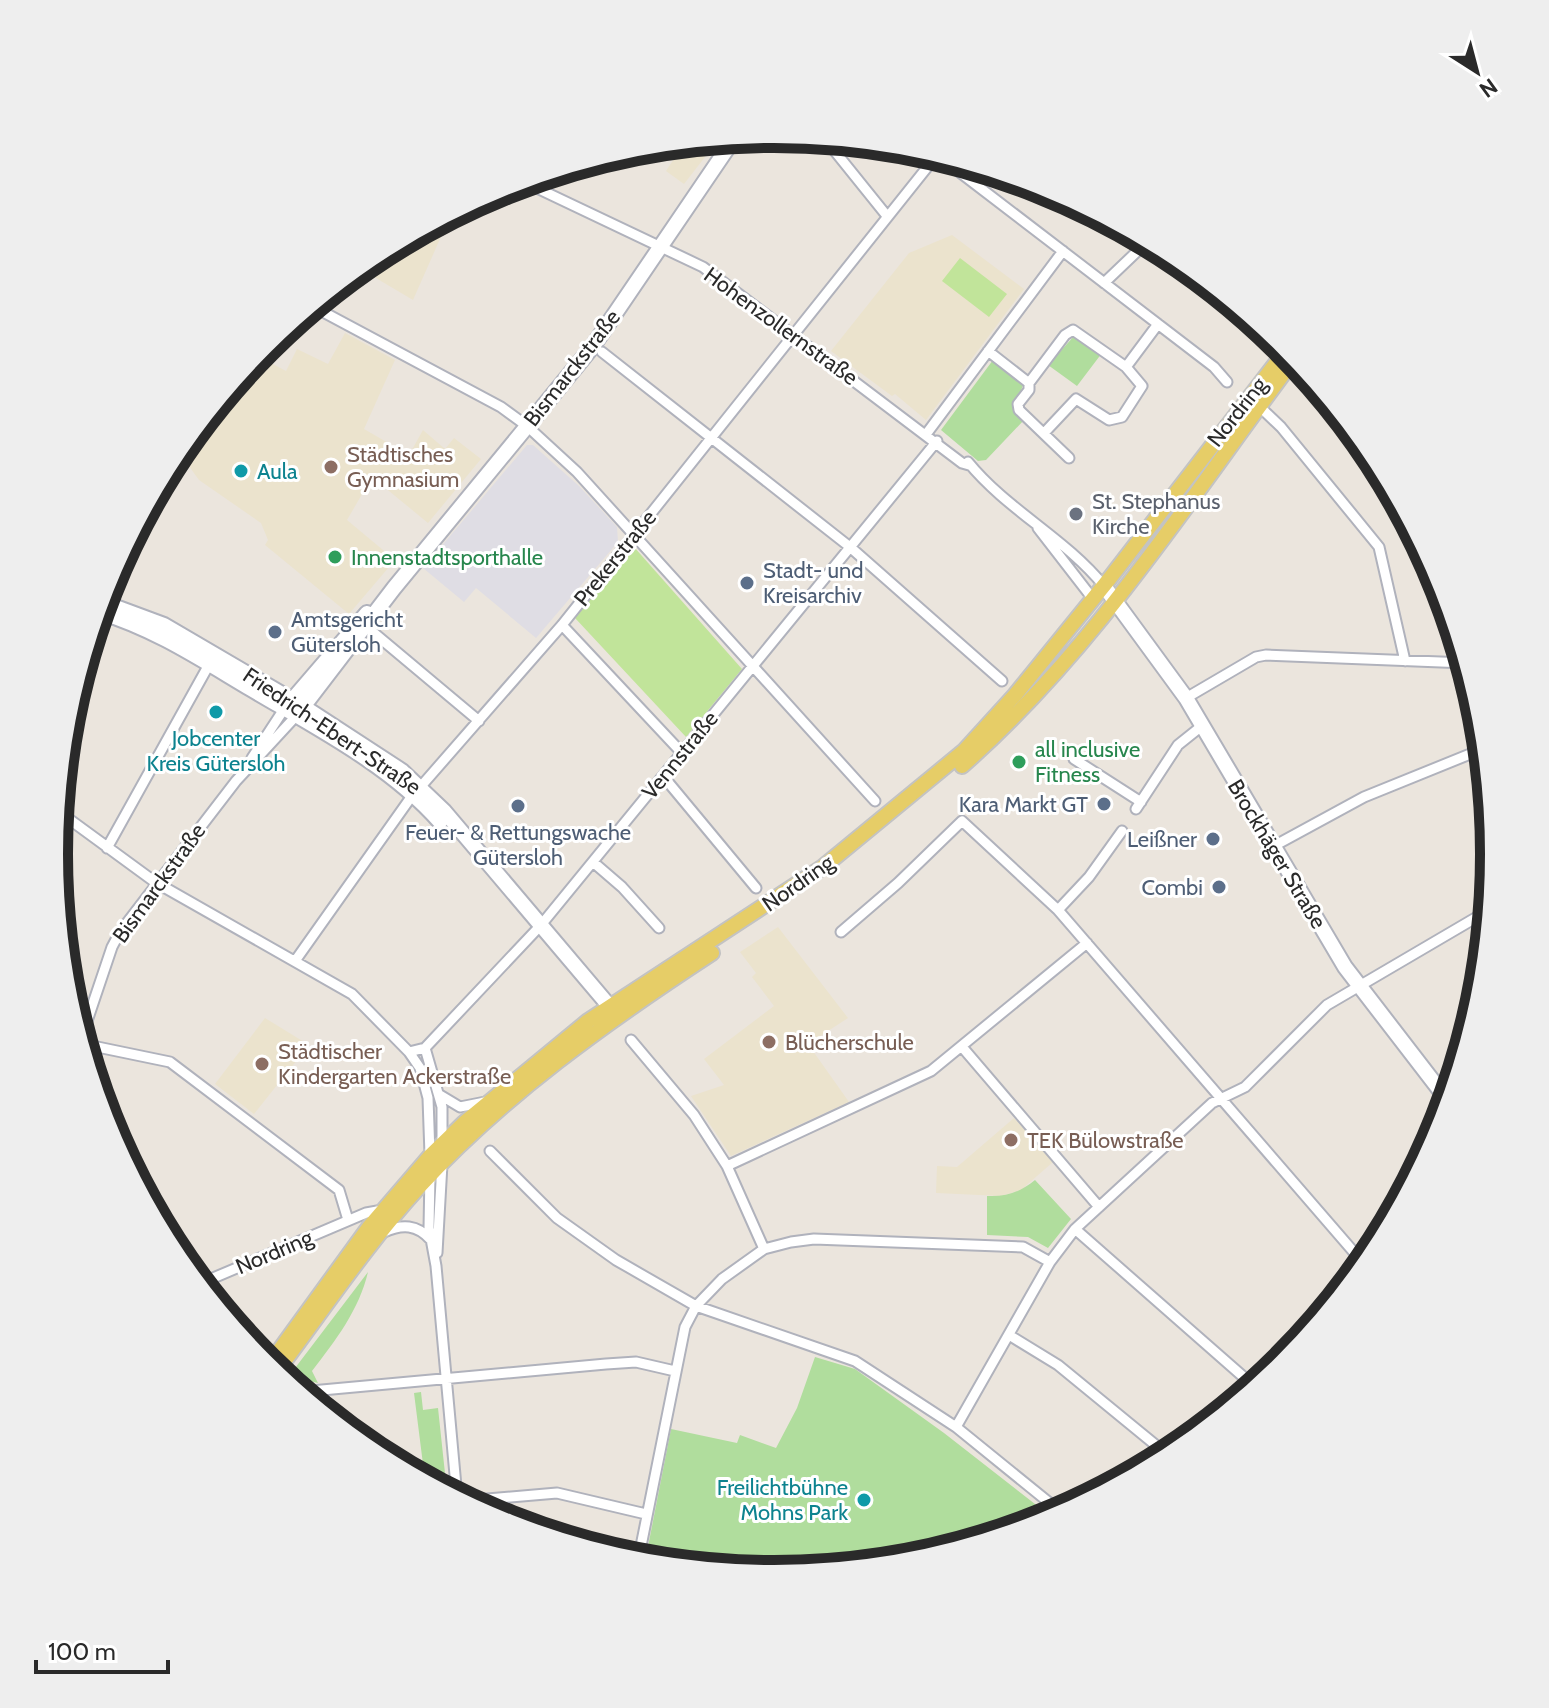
<svg xmlns="http://www.w3.org/2000/svg" width="1549" height="1708" viewBox="0 0 1549 1708" font-family="Cabin,sans-serif">
<style>
.industrial{fill:#dfdde4}
.education{fill:#ebe3cd}
.green{fill:#b0dd9d}
.pitch{fill:#c1e49a}
.lines{fill:none;stroke-linecap:round;stroke-linejoin:round}
.street-casing{stroke:#b0b2bc;stroke-width:13}
.secondary-casing{stroke:#b0b2bc;stroke-width:18}
.primary-casing{stroke:#c3c3c3;stroke-width:18}
.street{stroke:#fff;stroke-width:9}
.secondary{stroke:#fff;stroke-width:14}
.primary{stroke:#e6cd67;stroke-width:14}
.education-dot{fill:#8d6e63;stroke:#fff;stroke-width:3}
.culture-dot{fill:#0f9aa8;stroke:#fff;stroke-width:3}
.worship-dot{fill:#6b7280;stroke:#fff;stroke-width:3}
.leisure-dot{fill:#2e9e5b;stroke:#fff;stroke-width:3}
.service-dot{fill:#5c6f8a;stroke:#fff;stroke-width:3}
.labels{text-anchor:middle;dominant-baseline:central;stroke-width:6;stroke-linejoin:round;paint-order:stroke}
.street-label{font-size:22px;fill:#2a2a2a;stroke:#fff}
.education-label{font-size:22px;fill:#785e54;stroke:#fff;text-anchor:start}
.culture-label{font-size:22px;fill:#0d838f;stroke:#fff;text-anchor:start}
.worship-label{font-size:22px;fill:#5b616d;stroke:#fff;text-anchor:start}
.leisure-label{font-size:22px;fill:#27864d;stroke:#fff;text-anchor:start}
.service-label{font-size:22px;fill:#4e5e75;stroke:#fff;text-anchor:end}
.rim{fill:none;stroke:#2a2a2a;stroke-width:10}
</style>
<rect width="100%" height="100%" fill="#ebe5dd"/>
<path class="industrial" d="M527,445H533L579,486L617,527L618,542L536,638L476,588L464,602L423,568Z"/>
<path class="education" d="M719,139L684,184L666,171L685,142Z
M451,214L413,300L359,268L375,255Z
M952,235L1024,289L926,420L895,394L892,396L831,351L909,253Z
M345,333L395,360L364,429L409,455L423,430L445,449L454,438L481,459L428,523L372,477L347,520L395,560L349,614L265,545L268,540L261,523L199,480L178,451L248,366L259,376L269,362L286,371L297,349L328,364Z
M778,927L848,1018L808,1044L849,1102L731,1156L691,1096L724,1085L704,1059L774,1006L752,977L756,973L740,952Z
M265,1018L309,1045L254,1114L215,1084Z
M1014,1118L1053,1162L1021,1190L1001,1196L936,1193L937,1166L957,1167Z"/>
<path class="green" d="M1075,335L1102,353L1077,386L1048,365Z
M993,360L1023,385L1018,399L1024,420L986,460L978,461L941,430Z
M1035,1180L1071,1219L1048,1248L1028,1237L987,1235V1196C1007,1197 1020,1192 1035,1180Z
M368,1272C359,1310 336,1340 312,1371L318,1383L289,1376Z
M815,1357L855,1369L944,1433L1053,1518L915,1561L774,1574L645,1562L671,1429L737,1443L740,1435L776,1448L797,1408Z
M421,1392L423,1410L438,1408L447,1492L425,1480L414,1393Z"/>
<path class="pitch" d="M960,258L1007,294L989,317L942,281Z
M634,547L742,669L686,737L575,618Z"/>
<g class="lines">
<defs>
<path id="street" d="M825,139L887,216
M936,154L1214,367L1227,382
M522,181L703,267L962,463L969,465
M1104,283L1148,241
M312,306L501,407L527,426L577,472L875,801
M988,351L1029,383
M602,352L850,547L1002,681
M1259,406L1281,427L1379,547L1405,661
M1045,432L1076,399L1109,420L1122,417L1142,386L1126,367
M927,433L1063,251
M1069,458L1019,410L1018,404L1029,390V383L1065,335L1073,330L1126,367L1158,324
M968,462C1007,510 1065,538 1104,586
M1038,528L1093,599
M362,623L479,721
M562,625L682,753
M93,630L112,616
M1186,698L1256,657L1266,655L1466,663
M252,758L284,709
M1074,759L1141,802
M663,776L756,888
M1136,809L1178,745L1203,725
M58,811L155,882L352,994L409,1052L420,1068L428,1098L430,1155
M1272,847L1364,797L1485,748
M107,848L211,661
M593,862L622,887L659,928
M1058,910L1089,877L1122,831
M841,932L898,883L962,821L1058,910L1365,1265
M295,961L409,800L562,625L937,155
M81,1039L112,947L120,932L236,781L296,716
M631,1040L694,1115L727,1166L764,1249
M83,1044L170,1062L339,1190L348,1220
M425,1048L442,1107V1145
M963,1048L1099,1207
M409,1052L425,1048L541,925L937,441
M440,1095L460,1107L485,1102
M490,1151L557,1218L616,1260L696,1306L855,1361L956,1427L1062,1513
M727,1166L931,1071L1087,943
M430,1174L429,1228L436,1266L457,1497
M1075,1229L1255,1387
M384,1232C402,1224 417,1224 431,1240
M437,1253L442,1164
M199,1284L366,1213L383,1210
M1009,1335L1058,1365L1169,1456
M300,1392L606,1364L636,1362L675,1371
M956,1427L1050,1262L1075,1229L1212,1103L1245,1087L1327,1005L1489,910
M464,1501L557,1493L646,1514
M638,1561L685,1327L696,1306L722,1279L764,1249L791,1242L814,1239L1023,1247L1050,1262"/>
<path id="secondary" d="M1104,586L1186,698L1345,967L1449,1102
M102,602L164,625L304,707L402,771L444,811L616,1014
M99,612C154,628 202,660 251,689C315,727 390,765 440,822
M287,706L367,613
M296,716L394,588L593,346L735,137"/>
<path id="primary" d="M962,766C1094,650 1190,498 1295,358
M268,1366L369,1227L430,1156L464,1123L588,1021L823,867L964,751L1015,695L1110,578L1287,349
M280,1367C325,1307 367,1244 418,1188C502,1096 608,1021 712,953"/>
</defs>
<use href="#street" class="street-casing"/>
<use href="#secondary" class="secondary-casing"/>
<use href="#primary" class="primary-casing"/>
<use href="#street" class="street"/>
<use href="#secondary" class="secondary"/>
<use href="#primary" class="primary"/>
</g>
<g class="education-dot">
<circle cx="331" cy="467" r="8"/>
<circle cx="769" cy="1042" r="8"/>
<circle cx="262" cy="1064" r="8"/>
<circle cx="1011" cy="1140" r="8"/>
</g>
<g class="culture-dot">
<circle cx="241" cy="471" r="8"/>
<circle cx="216" cy="712" r="8"/>
<circle cx="864" cy="1500" r="8"/>
</g>
<circle class="worship-dot" cx="1076" cy="514" r="8"/>
<g class="leisure-dot">
<circle cx="335" cy="557" r="8"/>
<circle cx="1019" cy="762" r="8"/>
</g>
<g class="service-dot">
<circle cx="747" cy="583" r="8"/>
<circle cx="275" cy="632" r="8"/>
<circle cx="1104" cy="804" r="8"/>
<circle cx="518" cy="806" r="8"/>
<circle cx="1213" cy="839" r="8"/>
<circle cx="1219" cy="887" r="8"/>
</g>
<g class="labels">
<g class="street-label">
<text transform="translate(781 326) rotate(36)">Hohenzollernstraße</text>
<text transform="translate(572 368) rotate(-52)">Bismarckstraße</text>
<text transform="translate(1237 412) rotate(-52)">Nordring</text>
<text transform="translate(615 558) rotate(-51)">Prekerstraße</text>
<text transform="translate(332 731) rotate(34)">Friedrich-Ebert-Straße</text>
<text transform="translate(680 755) rotate(-51)">Vennstraße</text>
<text transform="translate(1277 854) rotate(59)">Brockhäger Straße</text>
<text transform="translate(159 883) rotate(-54)">Bismarckstraße</text>
<text transform="translate(798 883) rotate(-35)">Nordring</text>
<text transform="translate(274 1252) rotate(-23)">Nordring</text>
</g>
<g class="education-label">
<text x="347" y="454">Städtisches<tspan x="347" dy="25">Gymnasium</tspan></text>
<text x="785" y="1042">Blücherschule</text>
<text x="278" y="1051">Städtischer<tspan x="278" dy="25">Kindergarten Ackerstraße</tspan></text>
<text x="1027" y="1140">TEK Bülowstraße</text>
</g>
<g class="culture-label">
<text x="257" y="471">Aula</text>
<text x="216" y="738" text-anchor="middle">Jobcenter<tspan x="216" dy="25">Kreis Gütersloh</tspan></text>
<text x="848" y="1487" text-anchor="end">Freilichtbühne<tspan x="848" dy="25">Mohns Park</tspan></text>
</g>
<g class="worship-label">
<text x="1092" y="501">St. Stephanus<tspan x="1092" dy="25">Kirche</tspan></text>
</g>
<g class="leisure-label">
<text x="351" y="557">Innenstadtsporthalle</text>
<text x="1035" y="749">all inclusive<tspan x="1035" dy="25">Fitness</tspan></text>
</g>
<g class="service-label">
<text x="763" y="570" text-anchor="start">Stadt- und<tspan x="763" dy="25">Kreisarchiv</tspan></text>
<text x="291" y="619" text-anchor="start">Amtsgericht<tspan x="291" dy="25">Gütersloh</tspan></text>
<text x="1088" y="804">Kara Markt GT</text>
<text x="518" y="832" text-anchor="middle">Feuer- &amp; Rettungswache<tspan x="518" dy="25">Gütersloh</tspan></text>
<text x="1197" y="839">Leißner</text>
<text x="1203" y="887">Combi</text>
</g>
</g>
<path d="M0 0H1549V1708H0ZM68 854a706 706 0 1 1 1412 0a706 706 0 1 1-1412 0Z" fill="#eee" fill-rule="evenodd"/>
<path class="rim" d="M68 854a706 706 0 1 1 1412 0a706 706 0 1 1-1412 0Z"/>
<g transform="translate(1477 72) rotate(144)" stroke="#ffffff" stroke-width="6" paint-order="stroke">
<path d="M0-6L14 30L0 20L-14 30Z" fill="#2a2a2a"/>
<text y="-12" font-size="22" font-weight="bold" text-anchor="middle" fill="#2a2a2a">N</text>
</g>
<path d="M36 1660v12h132v-12" fill="none" stroke="#2a2a2a" stroke-width="4"/>
<text x="48" y="1660" font-size="24" fill="#2a2a2a" stroke="#ffffff" stroke-width="6" paint-order="stroke">100 m</text>
</svg>
